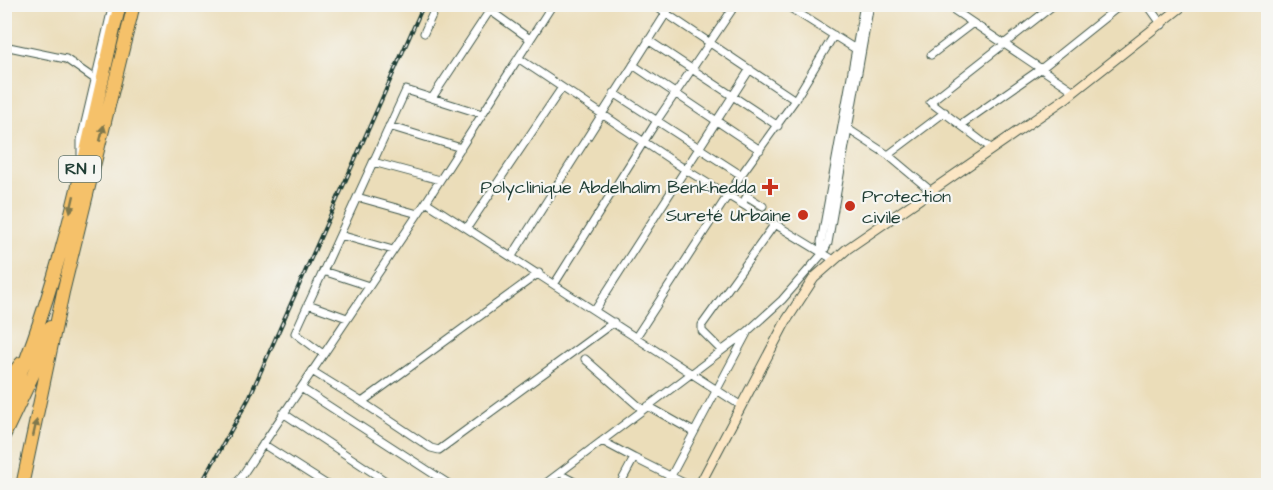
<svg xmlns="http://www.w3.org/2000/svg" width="1273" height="490" viewBox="0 0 1273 490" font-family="'Architects Daughter',sans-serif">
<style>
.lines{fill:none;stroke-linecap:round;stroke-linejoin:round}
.street-casing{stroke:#3e5548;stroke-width:9}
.secondary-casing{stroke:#3e5548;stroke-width:11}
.highway-casing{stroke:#3e5548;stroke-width:14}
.street{stroke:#fff;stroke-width:7}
.secondary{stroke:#fbe6c4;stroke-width:9}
.highway{stroke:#f5c16b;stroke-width:12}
.rail-casing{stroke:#1f3d34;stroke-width:4}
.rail{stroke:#f6f6f2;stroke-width:1.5;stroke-dasharray:4.5;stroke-linecap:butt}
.oneway{fill:#7f784d}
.poi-dot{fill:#c8321e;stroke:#f6f6f2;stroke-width:2}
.labels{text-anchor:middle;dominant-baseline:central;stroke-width:4.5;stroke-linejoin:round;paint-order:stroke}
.shield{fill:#f6f6f2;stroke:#60746d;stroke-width:1.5}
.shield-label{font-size:16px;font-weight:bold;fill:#1f3d34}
.poi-label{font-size:18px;fill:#1f3d34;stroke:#f6f6f2;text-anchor:end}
</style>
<rect width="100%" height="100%" fill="#f6f6f2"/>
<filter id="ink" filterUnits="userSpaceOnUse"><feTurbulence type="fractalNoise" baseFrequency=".0167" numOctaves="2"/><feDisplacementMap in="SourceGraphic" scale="12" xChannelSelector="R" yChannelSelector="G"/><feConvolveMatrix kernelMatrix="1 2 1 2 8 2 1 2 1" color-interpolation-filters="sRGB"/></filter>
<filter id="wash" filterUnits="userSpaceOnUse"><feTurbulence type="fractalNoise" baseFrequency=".008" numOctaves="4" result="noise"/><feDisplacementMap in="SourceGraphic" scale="24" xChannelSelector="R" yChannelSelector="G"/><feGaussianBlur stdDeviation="1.35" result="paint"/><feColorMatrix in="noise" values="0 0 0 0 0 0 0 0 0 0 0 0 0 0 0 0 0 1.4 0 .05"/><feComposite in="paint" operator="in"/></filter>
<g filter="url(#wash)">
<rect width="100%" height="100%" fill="#ebddb9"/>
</g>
<g filter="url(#ink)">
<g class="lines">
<defs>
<path id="street" d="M481,4L530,39
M720,4L731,11
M784,4L857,50
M864,4L821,242L823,253L828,243L870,4
M945,4L1074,91
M1147,4L1162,25
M424,33L437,4
M648,40L778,126
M4,46L66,59L96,80
M931,55L973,23
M518,58L686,170L834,260
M633,65L760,150
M614,93L741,175
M432,98L494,4
M795,100L834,35
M962,124L1042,68L1122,4
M389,126L461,148
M848,129L888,155L931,191
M992,149L930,102L1055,4
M81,155V140L113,4
M888,155L945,112
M373,162L440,180
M357,197L418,214
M426,202L740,405
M742,204L747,196L763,206
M467,228L561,89
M340,235L393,250
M512,256L672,4
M323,271L369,286
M539,273L362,402L431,448L439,450L614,322
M555,283L658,119L736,4
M308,304L347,318
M595,310L750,69
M636,337L741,175L795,100L652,4
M721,350L702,331V325L774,225
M323,354L295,333L406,90L482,114
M585,359L643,410
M312,371L362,402
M301,388L452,486
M648,406L694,432
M283,413L393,486
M602,441L634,458
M263,444L329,486
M671,476L747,333
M565,477L582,486
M235,486L426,202L553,4
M542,486L748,331L782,300L823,253
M619,486L634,458L690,486"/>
<path id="secondary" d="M699,486L786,321L814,278L847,249L1066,98L1185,4"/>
<path id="highway" d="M4,385L21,363
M4,413C62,284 87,142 120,4
M4,436L33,375L50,327
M22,486L63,292L134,4"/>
</defs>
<use href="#street" class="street-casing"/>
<use href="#secondary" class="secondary-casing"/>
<use href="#highway" class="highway-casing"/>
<use href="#street" class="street"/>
<use href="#secondary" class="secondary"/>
<use href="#highway" class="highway"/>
<defs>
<path id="rail" d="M200,486L249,398L424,4"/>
</defs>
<use href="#rail" class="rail-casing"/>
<use href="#rail" class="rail"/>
</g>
<defs><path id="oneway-solid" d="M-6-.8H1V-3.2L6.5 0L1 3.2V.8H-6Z" transform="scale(1.5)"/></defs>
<g class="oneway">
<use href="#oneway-solid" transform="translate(102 133) rotate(-76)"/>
<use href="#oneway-solid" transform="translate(72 204) rotate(103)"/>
<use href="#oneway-solid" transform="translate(35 428) rotate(-77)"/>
</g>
</g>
<g class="poi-dot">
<path d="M767 178h6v6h6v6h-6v6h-6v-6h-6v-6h6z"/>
<circle cx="850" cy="206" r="6"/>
<circle cx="803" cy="215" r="6"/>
</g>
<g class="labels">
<rect class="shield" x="59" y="156" width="42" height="26" rx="4.5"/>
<g class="shield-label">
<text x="80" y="169">RN 1</text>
</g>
<g class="poi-label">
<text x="756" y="187">Polyclinique Abdelhalim Benkhedda</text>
<text x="862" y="196" text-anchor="start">Protection<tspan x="862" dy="21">civile</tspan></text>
<text x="791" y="215">Sureté Urbaine</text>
</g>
</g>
<rect width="1273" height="490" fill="none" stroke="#f6f6f2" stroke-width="24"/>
</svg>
